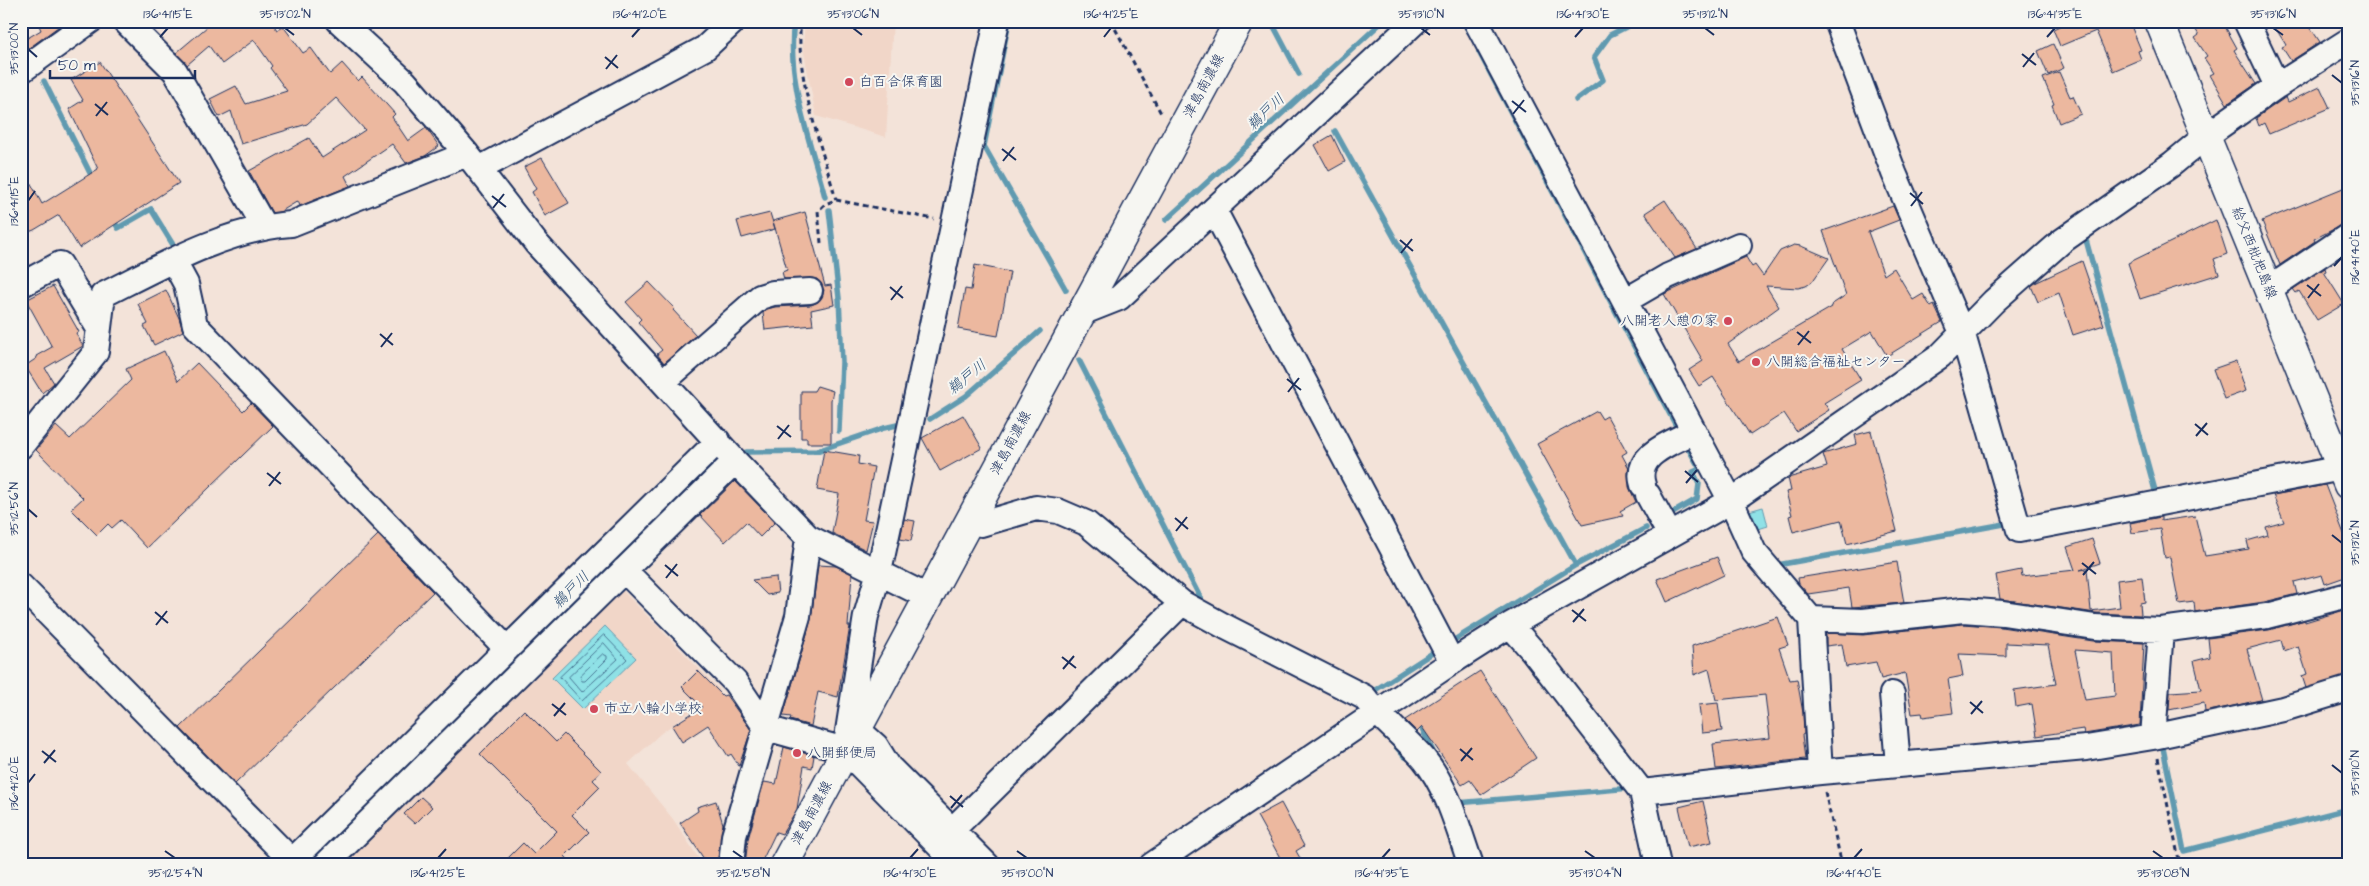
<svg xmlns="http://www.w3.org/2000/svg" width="2369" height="886" viewBox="0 0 2369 886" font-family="'Architects Daughter','Klee One',sans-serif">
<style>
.built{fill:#f1d6c8}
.water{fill:#8fe1e6;stroke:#619ab0}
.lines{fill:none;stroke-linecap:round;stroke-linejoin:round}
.shore{stroke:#497694;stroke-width:1}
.stream{stroke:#619ab0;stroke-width:5.5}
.building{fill:#ecb89f;stroke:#1b2f5e;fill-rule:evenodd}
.minor-casing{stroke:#1b2f5e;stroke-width:28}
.major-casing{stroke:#1b2f5e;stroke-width:31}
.path{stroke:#1b2f5e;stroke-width:3;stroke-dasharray:5 4;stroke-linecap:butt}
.minor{stroke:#f6f6f2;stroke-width:24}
.major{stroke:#f6f6f2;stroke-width:28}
.ticks{fill:none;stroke:#1b2f5e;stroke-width:2}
.poi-dot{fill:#d1495b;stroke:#f6f6f2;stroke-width:2}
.labels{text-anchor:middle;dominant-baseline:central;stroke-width:4;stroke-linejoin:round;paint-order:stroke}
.poi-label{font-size:14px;fill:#1b2f5e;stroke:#f6f6f2;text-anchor:start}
.street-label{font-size:14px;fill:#1b2f5e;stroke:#f6f6f2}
.water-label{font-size:15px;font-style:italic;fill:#325379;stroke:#f6f6f2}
.neatline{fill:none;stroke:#1b2f5e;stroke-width:2}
.ticks-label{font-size:12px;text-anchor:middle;fill:#1b2f5e}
</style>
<rect width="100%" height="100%" fill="#f3e3d9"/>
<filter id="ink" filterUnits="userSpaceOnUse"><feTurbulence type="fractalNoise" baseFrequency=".02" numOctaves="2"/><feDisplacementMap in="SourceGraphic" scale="10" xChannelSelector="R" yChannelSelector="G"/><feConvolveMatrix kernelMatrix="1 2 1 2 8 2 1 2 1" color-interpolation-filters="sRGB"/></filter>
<g filter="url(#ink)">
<path class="built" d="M805,21H893L886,137L816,116L803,47Z
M618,586L720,690L660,734L628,764L673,819L703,865H340Z"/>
<path class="water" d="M1763,507L1768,526L1755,530L1749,511Z
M605,626L636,658L583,709L552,678Z"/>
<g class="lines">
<path class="shore" d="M604,635L627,659L582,701L560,677Z
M604,643L618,659L582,692L569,677Z
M603,654L607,656V659L585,681H582L580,676Z"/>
<path class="stream" d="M794,21C786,80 810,140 825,197
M1009,21L984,146L1066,290
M1271,21L1299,74
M1463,21L1469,32
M1479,52L1675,424
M44,81L93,179
M1576,100L1603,80L1594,57L1610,35L1638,21
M1335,131L1576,565
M829,210L839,298L842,362L839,431
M113,219L118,228L151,209L175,248
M1166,220L1383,21
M2086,240L2156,494
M1079,360L1204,605
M930,419L966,396L1040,331
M737,455L747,452L817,451L884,428L897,425
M1669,515L1697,499L1699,484L1693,472L1700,469L1688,448
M1775,563L1777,565L2010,523
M1454,640L1576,565L1646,528
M1369,694L1437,650
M1419,722L1435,756
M1393,743L1404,756L1413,761
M2162,743L2184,851L2348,809
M864,751L872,760
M1457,803L1631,788
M309,865L320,855"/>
</g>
<path class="building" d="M37,21H66L21,54V42L41,30Z
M214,21H271L277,30L283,26L303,53L311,48L330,74L342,63L358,81L362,77L395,114L392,117L408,141L426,128L439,146L425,156L406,163L392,144L345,176L350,186L300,206L298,201L280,212L272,213L249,171L309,138L322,158L365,130L336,98L307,124L241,144L231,111L219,117L210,99L236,86L246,104L287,91L270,68L272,66L254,40L222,64L209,46L187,65L176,53Z
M2070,21H2129L2141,50L2138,51L2141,59L2113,71L2096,31L2060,46L2053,29Z
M2190,21H2222L2237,48L2234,50L2237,55L2256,84L2227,104L2210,75L2214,73L2204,58L2207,56L2195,38L2199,35Z
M2271,21H2306L2320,42L2291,61L2282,47L2286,45Z
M2053,44L2064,68L2048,75L2038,51Z
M100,62L179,183L79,248L59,215L34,230L21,235V165L42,204L98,169L69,109L83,100L71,80Z
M2059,72L2070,97L2073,96L2081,114L2059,123L2052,105L2054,104L2043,78Z
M2320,87L2330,108L2269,134L2264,123L2259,126L2256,118L2286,97L2288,102Z
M1332,135L1345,162L1329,171L1315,145Z
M542,158L569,203L545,216L532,192L536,189L524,167Z
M2348,186V222L2314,239L2315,241L2280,265L2262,221Z
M1665,200L1697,249L1675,258L1645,213Z
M1893,206L1899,220L1868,232L1884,275L1894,268L1913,300L1923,294L1931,307L1934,305L1942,322L1887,356L1872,331L1842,349L1861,380L1824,403L1829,410L1796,431L1784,413L1750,435L1713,377L1699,386L1689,370L1703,361L1664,294L1746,257L1752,267L1755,265L1763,276L1780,251L1794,245L1801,246L1829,258L1812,282L1806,286L1798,288L1766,286L1779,307L1728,344L1739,361L1832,307L1831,305L1846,295L1823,231Z
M805,212L825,286L831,285L834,305L811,310L813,325L765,330L763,313L767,309L775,307L811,305L818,302L822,297L824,290L817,279H784L782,272L787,270L773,221Z
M770,213L775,229L742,238L737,221Z
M2216,220L2227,254L2214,259L2219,274L2140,299L2128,263Z
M2082,261L2104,325L2073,335L2059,293L2038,302L2031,286L2037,282Z
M975,265L1010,272L998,336L958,329L965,289L971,290Z
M2325,268L2326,271L2324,272L2344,304L2317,320L2299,291L2296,293L2293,289Z
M649,282L675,309L673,310L696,335L664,363L657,354L662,350L638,322L641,319L626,302Z
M53,286L79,332L76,333L83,346L45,368L54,383L42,393L25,366L37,358L36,356L52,347L26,300Z
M166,290L179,318L183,331L154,345L144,326L148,324L138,304Z
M164,351L178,381L197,363L243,411L251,403L273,426L147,548L121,520L112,528L108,524L97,535L71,509L83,498L36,450L56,426L70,439L131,380L126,369Z
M2236,361L2246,391L2224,399L2213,369Z
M817,386L833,391L831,400V443H807V438H801V391H814Z
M1597,411L1602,419L1607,416L1627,452L1622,455L1629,468V487L1636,502L1620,511L1623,516L1582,525L1537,444Z
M963,415L982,448L940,471L922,438Z
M1871,431L1897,531L1847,544L1841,520L1793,532L1789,516L1792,515L1786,492L1791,491L1788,478L1827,467L1823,454L1857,444L1855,435Z
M824,450L859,456L858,464L874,467L864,520L873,521L866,550L832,533L839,494L817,490Z
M735,481L775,522L760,537L746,522L725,542L700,515Z
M2325,485L2348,544V576L2325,584L2322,575L2294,582L2297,594L2264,602L2195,612L2194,602L2179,604L2170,557L2165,558L2160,529L2132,533L2130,523L2161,517V521L2195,516L2205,556L2249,549L2247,541L2268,535L2266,527L2284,522L2273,495Z
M904,519L915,521L911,541L900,539Z
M378,535L433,592L235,784L180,728Z
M2092,539L2100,563L2080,570L2087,569L2091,611L2120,607L2117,580L2142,577L2145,602L2140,603L2141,615L2096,613L2000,599L1996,575L2021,570L2022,576L2075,570L2067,547Z
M1717,557L1724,575L1667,602L1657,579Z
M1897,562L1904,603L1852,607L1849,588L1808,594L1799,584L1798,578Z
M818,565L836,566L852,574L848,626H850L838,697L818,692L811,726L790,720L791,717L783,716L811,620Z
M776,577L778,593L767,595L752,580Z
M2348,609V676L2306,688L2302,676L2307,674L2298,646L2284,651L2281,640L2247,649L2262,700L2205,712L2204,703L2169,710L2170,692L2201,690L2194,661L2210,657L2208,638L2269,630L2305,620V622Z
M1778,617L1788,645L1779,648L1790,680L1797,679L1803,713L1804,734L1802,735L1805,759L1716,769L1713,744L1770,738L1765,695L1716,700L1709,669L1694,675L1692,646Z
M1963,624L2001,627L2093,641L2144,643L2140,725L2084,734L2083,729L2037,736L2032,704L2016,707L2014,690L2056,684L2048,645L2006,643V656L1959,654L1963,676L1948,679L1953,713L1923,717L1922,713L1912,714L1905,673L1881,679L1876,662L1846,667L1842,644L1826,646V633L1863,635ZM2075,650L2113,653L2115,696L2085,700Z
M698,671L723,696L726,695L751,730L739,766L731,754L728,756L708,725L682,742L672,726L702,707L682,687Z
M1480,671L1536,758L1481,795L1470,780L1462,785L1422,727L1417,732L1405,720Z
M1718,703L1722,731L1702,733L1699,705Z
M524,710L556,742L564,734L601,771L593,780L600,787L572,815L589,832L565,856L573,865H501L523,843L534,854L557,831L480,754Z
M784,747L814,756L812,768L804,766L797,809L782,834L776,832L760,865H745L748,839L764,782L776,784Z
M421,797L432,807L415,824L404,814Z
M716,801L723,824L717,865H708L680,823L698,811L697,807Z
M1703,801L1712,842L1688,847L1679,807Z
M1281,803L1304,846L1296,851L1304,865H1284L1257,816Z"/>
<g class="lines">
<defs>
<path id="minor" d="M125,21L175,71L264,226
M339,21L405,82L467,154L536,243L735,461L808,537L928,597
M1476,21L1731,501L1754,552L1811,619L1820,772
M1837,21L1894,173L1963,335L2019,530L2342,468
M2246,21L2277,86
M21,71L90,21
M479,169L705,48L734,21
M1214,210L1452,662
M173,260L186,284L195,325L507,649
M21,285L60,264L98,327
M2269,289L2348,236
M1625,301L1668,276L1739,245
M1081,313L1119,298L1416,21
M663,382L760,297L773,293L810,291
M21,446L96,352L103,295C161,266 226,229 291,224L467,154
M1643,485C1633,454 1672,443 1694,431
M1648,495L1670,535
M969,521L981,524L1036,508L1058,511L1086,523L1182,603L1226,627L1364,697C1382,720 1405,737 1424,759C1448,788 1458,829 1471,865
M624,570L735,682L766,728L845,750L958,865
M21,586L296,865
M1811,619L1862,621L1963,610L2003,613L2095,627L2161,630L2267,616L2348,595
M1510,625L1532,650L1642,792L1820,772L2086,748L2153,737L2283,709L2348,689
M1892,694L1898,765
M857,729L876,746L889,767L987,865
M2153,737L2161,630
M846,744L866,616L879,572L997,21
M1642,792L1658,865
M952,830L1182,603
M288,865L718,441
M325,865L735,461
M731,865L734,836L798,616L808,537
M1152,865L1452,662L1510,625L1731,501L1940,356L1994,301L2062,241L2172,164L2206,136L2277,86L2348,41"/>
<path id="major" d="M2159,21L2348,485
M784,865L1239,21"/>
</defs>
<use href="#minor" class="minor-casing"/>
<use href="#major" class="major-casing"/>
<path class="path" d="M801,21C794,75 822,147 836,200
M1111,21L1162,115
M821,243L818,211L825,204L836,200L934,219
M2158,758L2180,865
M1825,792L1842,865"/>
<use href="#minor" class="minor"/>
<use href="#major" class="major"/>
</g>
</g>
<path class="ticks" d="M285,28L294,35M853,28L862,35M1421,28L1430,35M1705,28L1714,35M2273,28L2283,35M160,37L168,28M632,37L640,28M1104,37L1111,28M1575,37L1583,28M2047,37L2055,28M28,49L37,57M2022,54L2036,65M605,57L618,68M2023,67L2034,53M606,69L617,55M2332,75L2342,83M1512,101L1526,112M95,104L108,115M1513,114L1524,100M96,116L107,102M1002,149L1016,160M1003,161L1014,147M1910,193L1923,204M492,196L506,207M28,201L35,191M1911,206L1922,192M493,208L504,194M1400,240L1413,251M1401,253L1412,239M2334,266L2342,257M2307,285L2321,296M890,287L903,298M2308,298L2319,284M891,300L902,286M1797,332L1811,343M380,334L393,345M1798,345L1809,331M381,347L392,333M1287,379L1301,390M1288,392L1299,378M2195,424L2208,435M777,426L791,437M2196,436L2207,423M778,439L789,425M1685,471L1698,482M267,473L281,484M1686,483L1697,470M269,486L280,472M28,509L37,517M1175,518L1188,529M1176,531L1187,517M2332,535L2342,543M2082,563L2096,574M665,565L678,576M2083,575L2094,562M666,578L677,564M1572,610L1586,621M155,612L168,623M1573,622L1584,609M156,625L167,611M1062,657L1076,668M1063,669L1074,656M1970,702L1983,713M552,704L566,715M1971,714L1982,701M554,716L565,703M1460,749L1473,760M42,751L56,762M1461,761L1472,748M44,763L55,750M2332,765L2342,773M28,783L35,774M950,796L963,807M951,808L962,795M165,851L175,858M733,851L743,858M1017,851L1027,858M1585,851L1595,858M2153,851L2163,858M438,858L446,849M910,858L918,849M1382,858L1390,849M1854,858L1862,849"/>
<g class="poi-dot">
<circle cx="849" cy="82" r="5"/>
<circle cx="1728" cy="321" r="5"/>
<circle cx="1756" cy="362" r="5"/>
<circle cx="594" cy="709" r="5"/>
<circle cx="797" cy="753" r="5"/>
</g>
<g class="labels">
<g class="poi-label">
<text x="859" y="82">白百合保育園</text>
<text x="1718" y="321" text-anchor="end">八開老人憩の家</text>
<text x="1766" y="362">八開総合福祉センター</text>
<text x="604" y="709">市立八輪小学校</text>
<text x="807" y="753">八開郵便局</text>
</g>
<g class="street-label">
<text transform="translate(1204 86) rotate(-62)">津島南濃線</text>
<text transform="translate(2254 253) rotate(68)">給父西枇杷島線</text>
<text transform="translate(1011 443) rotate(-62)">津島南濃線</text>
<text transform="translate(812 813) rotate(-62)">津島南濃線</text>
</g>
<g class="water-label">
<text transform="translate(1266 112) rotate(-43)">鵜戸川</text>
<text transform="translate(967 377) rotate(-39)">鵜戸川</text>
<text transform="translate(571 590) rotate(-45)">鵜戸川</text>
</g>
</g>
<rect width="2369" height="886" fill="none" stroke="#f6f6f2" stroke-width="55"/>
<path d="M50 70v8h145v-8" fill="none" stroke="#1b2f5e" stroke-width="2.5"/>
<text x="58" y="70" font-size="15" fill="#1b2f5e" stroke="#f6f6f2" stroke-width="4" paint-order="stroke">50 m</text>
<rect x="28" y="28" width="2314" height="830" class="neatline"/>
<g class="ticks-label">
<text x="168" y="18">136°41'15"E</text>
<text x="285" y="18">35°13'02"N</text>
<text x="640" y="18">136°41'20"E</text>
<text x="853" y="18">35°13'06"N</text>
<text x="1111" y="18">136°41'25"E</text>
<text x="1421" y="18">35°13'10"N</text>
<text x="1583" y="18">136°41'30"E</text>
<text x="1705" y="18">35°13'12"N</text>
<text x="2055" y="18">136°41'35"E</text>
<text x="2273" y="18">35°13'16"N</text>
<text transform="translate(14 49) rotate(-90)" y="4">35°13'00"N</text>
<text transform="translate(2355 83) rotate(-90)" y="4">35°13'16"N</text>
<text transform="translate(14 201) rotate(-90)" y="4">136°41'15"E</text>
<text transform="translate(2355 257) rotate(-90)" y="4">136°41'40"E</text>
<text transform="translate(14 509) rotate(-90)" y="4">35°12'56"N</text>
<text transform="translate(2355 543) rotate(-90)" y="4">35°13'12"N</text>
<text transform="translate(2355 773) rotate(-90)" y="4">35°13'10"N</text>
<text transform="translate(14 783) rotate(-90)" y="4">136°41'20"E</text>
<text x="175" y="877">35°12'54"N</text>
<text x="438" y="877">136°41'25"E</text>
<text x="743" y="877">35°12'58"N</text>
<text x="910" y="877">136°41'30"E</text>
<text x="1027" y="877">35°13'00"N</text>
<text x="1382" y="877">136°41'35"E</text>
<text x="1595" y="877">35°13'04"N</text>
<text x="1854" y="877">136°41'40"E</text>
<text x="2163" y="877">35°13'08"N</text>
</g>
</svg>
